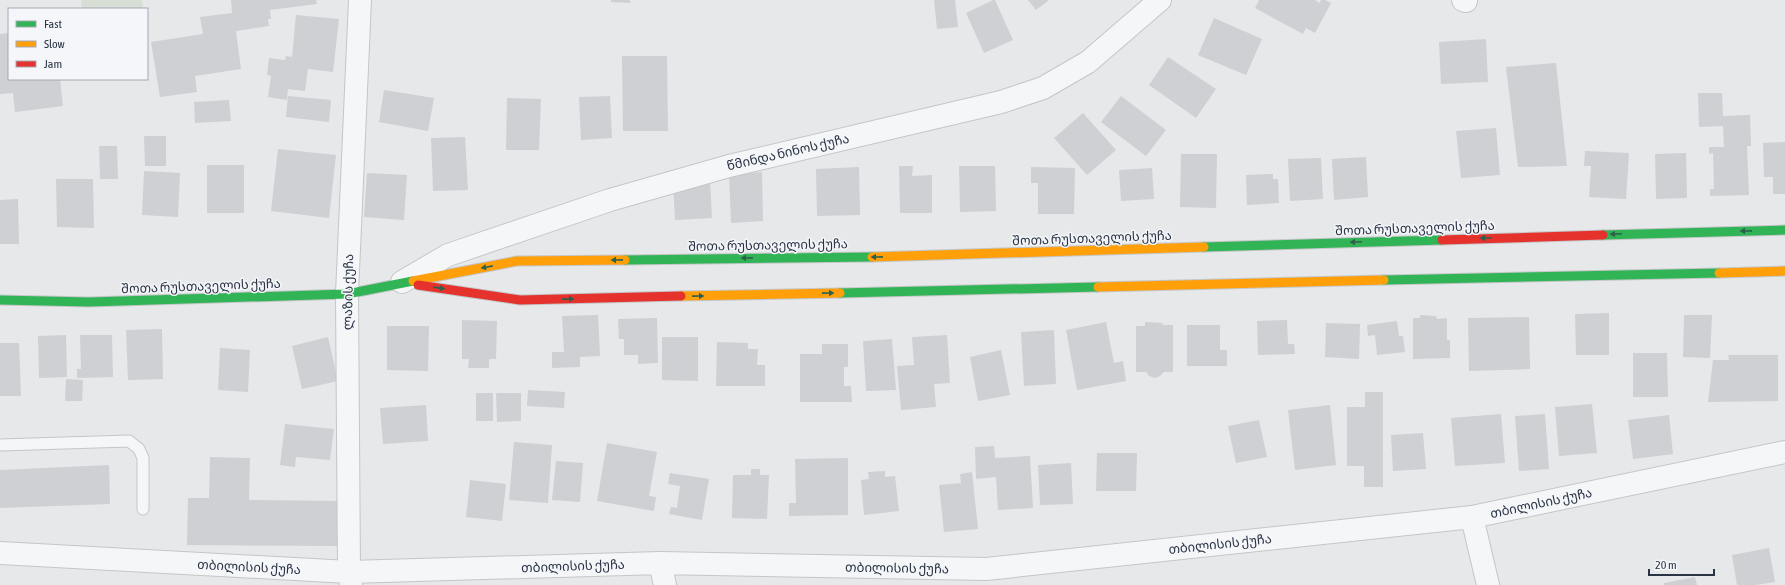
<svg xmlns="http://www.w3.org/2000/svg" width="1785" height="585" viewBox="0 0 1785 585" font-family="'Asap Condensed','Noto Sans Georgian',sans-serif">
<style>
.green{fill:#d6ded6}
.building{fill:#ced0d3}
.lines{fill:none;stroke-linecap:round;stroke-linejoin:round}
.lane-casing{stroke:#c4c6c8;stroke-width:13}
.street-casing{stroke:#c4c6c8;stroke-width:24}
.fast-casing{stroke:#c4c6c8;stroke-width:11}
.slow-casing{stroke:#c4c6c8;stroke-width:11}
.jam-casing{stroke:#c4c6c8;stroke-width:11}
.lane{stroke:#f5f6f7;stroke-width:11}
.street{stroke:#f5f6f7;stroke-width:22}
.fast{stroke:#30b455;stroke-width:9}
.slow{stroke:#ff9f0a;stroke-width:9}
.jam{stroke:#e5322d;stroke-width:9}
.oneway{fill:#2d614b}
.labels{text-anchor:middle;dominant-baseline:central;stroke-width:3;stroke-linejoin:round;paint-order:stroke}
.street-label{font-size:13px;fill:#2b3445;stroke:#f4f6f9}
</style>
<rect width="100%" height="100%" fill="#e6e8ea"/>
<path class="green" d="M81,0H142L143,9H82Z"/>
<path class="building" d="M231,0H316L317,4L270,10L271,19H268L269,26L236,31L241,69L195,76L197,92L160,97L151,42L203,34L200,17L232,13Z
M611,0H630V3L611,2Z
M934,0H955L958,27L937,29Z
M993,0H995L1013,40L984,53L966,13Z
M1028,0H1049L1036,10Z
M1259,0H1315L1320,3L1321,0H1325L1331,3L1315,33L1306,28L1303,34L1255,8Z
M296,15L339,19L333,72L308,69L305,91L288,89L287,100L268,97L271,76L267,75L269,58L285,60L286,56L292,57Z
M1214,18L1262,39L1246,75L1198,55Z
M8,33L9,79H60L63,106L15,112L13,93L0,94V34Z
M1486,39L1488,82L1441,84L1439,42Z
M622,56H667L668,131H623Z
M1168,57L1216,89L1196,118L1149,85Z
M1556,63L1567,166L1518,167L1506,67Z
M384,90L434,98L428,131L379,122Z
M1698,93H1722L1723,116L1750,115L1751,146H1747L1749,195L1710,196V189H1714L1713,153L1709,154V147H1724L1723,126L1699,127Z
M288,96L331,100L329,122L286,117Z
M610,96L612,138L581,140L579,97Z
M1121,96L1166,130L1146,156L1101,122Z
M507,98L541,99L539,150H506Z
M229,100L231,121L195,123L194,102Z
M1083,113L1116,150L1087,175L1054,138Z
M1496,128L1500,175L1461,178L1456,131Z
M144,136H166V166H145Z
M465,137L468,190L433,191L431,138Z
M1785,142V194H1773V177H1764L1763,143Z
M99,146H117L118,179H100Z
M278,149L336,155L329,218L271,211Z
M1585,151L1629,153L1626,199L1589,197L1591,166H1584Z
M1686,153L1687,198L1656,199L1655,154Z
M1181,154H1217L1216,208L1180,207Z
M1366,157L1368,197L1334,200L1332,159Z
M1321,158L1323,199L1290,201L1288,159Z
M207,165H244V213H207Z
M899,166H913L912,176L932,175V213H900Z
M959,166H995L996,211L960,212Z
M859,167L860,215L817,216L816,169Z
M1031,167L1075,168L1074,214H1038V183H1031Z
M1152,168L1154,199L1121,201L1119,170Z
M144,171L180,173L178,217L142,215Z
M762,172L763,221L731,223L729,174Z
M367,173L407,175L404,220L364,217Z
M1273,174V179H1278L1279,203L1247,205L1246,175Z
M56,179H93L94,228L57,227Z
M710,181L712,218L675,220L673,184Z
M18,199L19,244H0V200Z
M1609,313V355H1576L1575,314Z
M598,315L600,356L580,357V367L552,368V352H564L562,316Z
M1420,315L1436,316L1437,319L1447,318V340H1450V358L1413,359V318H1420Z
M1684,315H1712L1710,358L1683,357Z
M1529,317L1530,369L1469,371L1468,318Z
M657,318L658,363L638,364V355H624V339H619L618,319Z
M462,320L497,321L496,359H489V368H468L469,359H462Z
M1287,320L1288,344H1294L1295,354L1258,355L1257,321Z
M1397,321L1399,336H1403L1405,352L1377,355L1375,335L1368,336L1367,325Z
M1106,322L1114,363L1123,361L1126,381L1077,390L1066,330Z
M1145,322L1163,323L1162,325H1173V372H1164L1160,376L1155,378L1149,376L1146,372H1136V326H1145Z
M1326,323L1360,324L1359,359L1325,357Z
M1187,325H1220V350H1227V366H1187Z
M387,326H429L428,371L387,370Z
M162,329L163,379L128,380L126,330Z
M1054,330L1056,384L1024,386L1021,332Z
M66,335L67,377L39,378L38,336Z
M80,335H112L113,377L77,378V369H81Z
M947,335L950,383L934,384L936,407L901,410L897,366L914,365L912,337Z
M328,337L338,381L302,389L292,346Z
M662,337H698V381L662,380Z
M892,339L896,390L866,391L863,341Z
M717,342L748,343V349H758L757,365H765V386H716Z
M0,343H19L21,396H0Z
M822,344H848V367H844V386H851L852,402H800V354H822Z
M220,348L250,350L248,392L218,390Z
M1001,350L1010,395L978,401L970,357Z
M1633,353H1667L1668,397H1633Z
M1728,355H1778V401L1708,402L1713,360H1729Z
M66,379L83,380L82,401H65Z
M528,390L565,392L564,408L527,406Z
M1365,392H1383V487H1364V466H1347V407H1365Z
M476,393H493V421H476Z
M496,393H521V421L497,422Z
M1592,404L1597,453L1559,456L1555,407Z
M426,405L428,441L383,444L380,408Z
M1330,405L1336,465L1295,470L1288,410Z
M1501,414L1505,463L1455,466L1451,418Z
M1545,414L1549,469L1519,471L1515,416Z
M1669,415L1673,454L1633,459L1628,420Z
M1259,420L1267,457L1236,463L1228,426Z
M285,424L334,429L330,460L296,457L295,467L280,465Z
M1423,433L1426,469L1393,471L1391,435Z
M514,442L552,445L548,503L509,500Z
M607,443L657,452L649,496L656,497L654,511L597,501Z
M994,446L995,458L1030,456L1033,508L998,510L996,477L976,479L975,447Z
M1097,453H1137L1136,491H1096Z
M210,457L250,458L249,500L338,501V546L187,545L188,498H209Z
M848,458V515L789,516V503H796L795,459Z
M556,461L583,463L580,502L552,500Z
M1071,463L1073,504L1040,505L1038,465Z
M109,465L110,504L0,508V470Z
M751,469H760V475H769L767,519L732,518L733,475H751Z
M885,471V477L895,476L899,511L864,515L861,480L869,479L868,472Z
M972,472L978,529L944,532L939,485L961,483L960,474Z
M670,473L709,479L702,520L669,514L671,507L677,508L680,486L668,484Z
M470,480L506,484L502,521L466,517Z
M1769,548L1775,582L1756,585H1737L1732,555Z
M1695,577L1697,585H1664V583Z"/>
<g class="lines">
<defs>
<path id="lane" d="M0,445L129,441L139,449L143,458V509"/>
<path id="street" d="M1463,0L1466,1
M402,282L448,255L610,200L729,166L1001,102L1043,88L1088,62L1160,0
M1472,517L1488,585
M0,553L349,572L660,563L986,569L1472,517L1785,452
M660,563L665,585
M351,585L349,572L347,294L360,0"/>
<path id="fast" d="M1603,235L1785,230
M1204,247L1442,240
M625,260L872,257
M1384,280L1719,273
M840,293L1098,287
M0,300L89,302L347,294L413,281"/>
<path id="slow" d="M872,257L1204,247
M1719,273L1785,271
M413,281L517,261L625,260
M1098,287L1384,280
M681,296L840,293"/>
<path id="jam" d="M1442,240L1603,235
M418,285L520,300L681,296"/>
</defs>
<use href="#lane" class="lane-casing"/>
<use href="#street" class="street-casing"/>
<use href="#fast" class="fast-casing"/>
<use href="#slow" class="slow-casing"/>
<use href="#jam" class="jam-casing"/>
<use href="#lane" class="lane"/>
<use href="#street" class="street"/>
<use href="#fast" class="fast"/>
<use href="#slow" class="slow"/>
<use href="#jam" class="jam"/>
</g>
<defs><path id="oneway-solid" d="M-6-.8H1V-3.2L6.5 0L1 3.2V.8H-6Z"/></defs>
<g class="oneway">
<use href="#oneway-solid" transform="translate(1746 231) rotate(179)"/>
<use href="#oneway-solid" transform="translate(1616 234) rotate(178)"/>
<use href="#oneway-solid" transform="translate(1486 238) rotate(178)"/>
<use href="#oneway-solid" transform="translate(1356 242) rotate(178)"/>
<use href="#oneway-solid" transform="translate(877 257) rotate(179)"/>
<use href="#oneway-solid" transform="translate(747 258) rotate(179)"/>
<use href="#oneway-solid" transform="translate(617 260) rotate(179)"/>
<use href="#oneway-solid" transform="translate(487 267) rotate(169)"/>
<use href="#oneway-solid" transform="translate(439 288) rotate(8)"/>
<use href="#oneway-solid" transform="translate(828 293) rotate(-1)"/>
<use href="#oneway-solid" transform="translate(698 296) rotate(-1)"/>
<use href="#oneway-solid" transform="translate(568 299) rotate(-1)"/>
</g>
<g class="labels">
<g class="street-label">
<text transform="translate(788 152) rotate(-13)">წმინდა ნინოს ქუჩა</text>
<text transform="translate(1415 228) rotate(-2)">შოთა რუსთაველის ქუჩა</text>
<text transform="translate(1092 238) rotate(-2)">შოთა რუსთაველის ქუჩა</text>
<text transform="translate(768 245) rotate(-1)">შოთა რუსთაველის ქუჩა</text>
<text transform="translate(201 286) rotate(-2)">შოთა რუსთაველის ქუჩა</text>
<text transform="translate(348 292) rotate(-89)">ლაზის ქუჩა</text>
<text transform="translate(1541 503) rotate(-12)">თბილისის ქუჩა</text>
<text transform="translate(1220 544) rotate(-6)">თბილისის ქუჩა</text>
<text transform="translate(573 566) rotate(-2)">თბილისის ქუჩა</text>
<text transform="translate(249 567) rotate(3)">თბილისის ქუჩა</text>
<text transform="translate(897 568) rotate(1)">თბილისის ქუჩა</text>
</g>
</g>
<rect x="8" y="8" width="140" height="72" fill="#f4f6f9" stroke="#a4a8b1"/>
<rect x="16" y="21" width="20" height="6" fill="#30b455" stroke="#a4a8b1"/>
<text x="44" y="28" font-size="12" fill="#2b3445">Fast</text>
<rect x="16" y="41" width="20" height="6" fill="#ff9f0a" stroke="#a4a8b1"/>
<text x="44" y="48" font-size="12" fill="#2b3445">Slow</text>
<rect x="16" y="61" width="20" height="6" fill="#e5322d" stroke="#a4a8b1"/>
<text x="44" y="68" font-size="12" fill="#2b3445">Jam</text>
<path d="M1649 569v6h65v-6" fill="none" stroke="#2b3445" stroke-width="2"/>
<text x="1655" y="569" font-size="12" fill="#2b3445" stroke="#f4f6f9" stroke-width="3" paint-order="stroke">20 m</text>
</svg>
